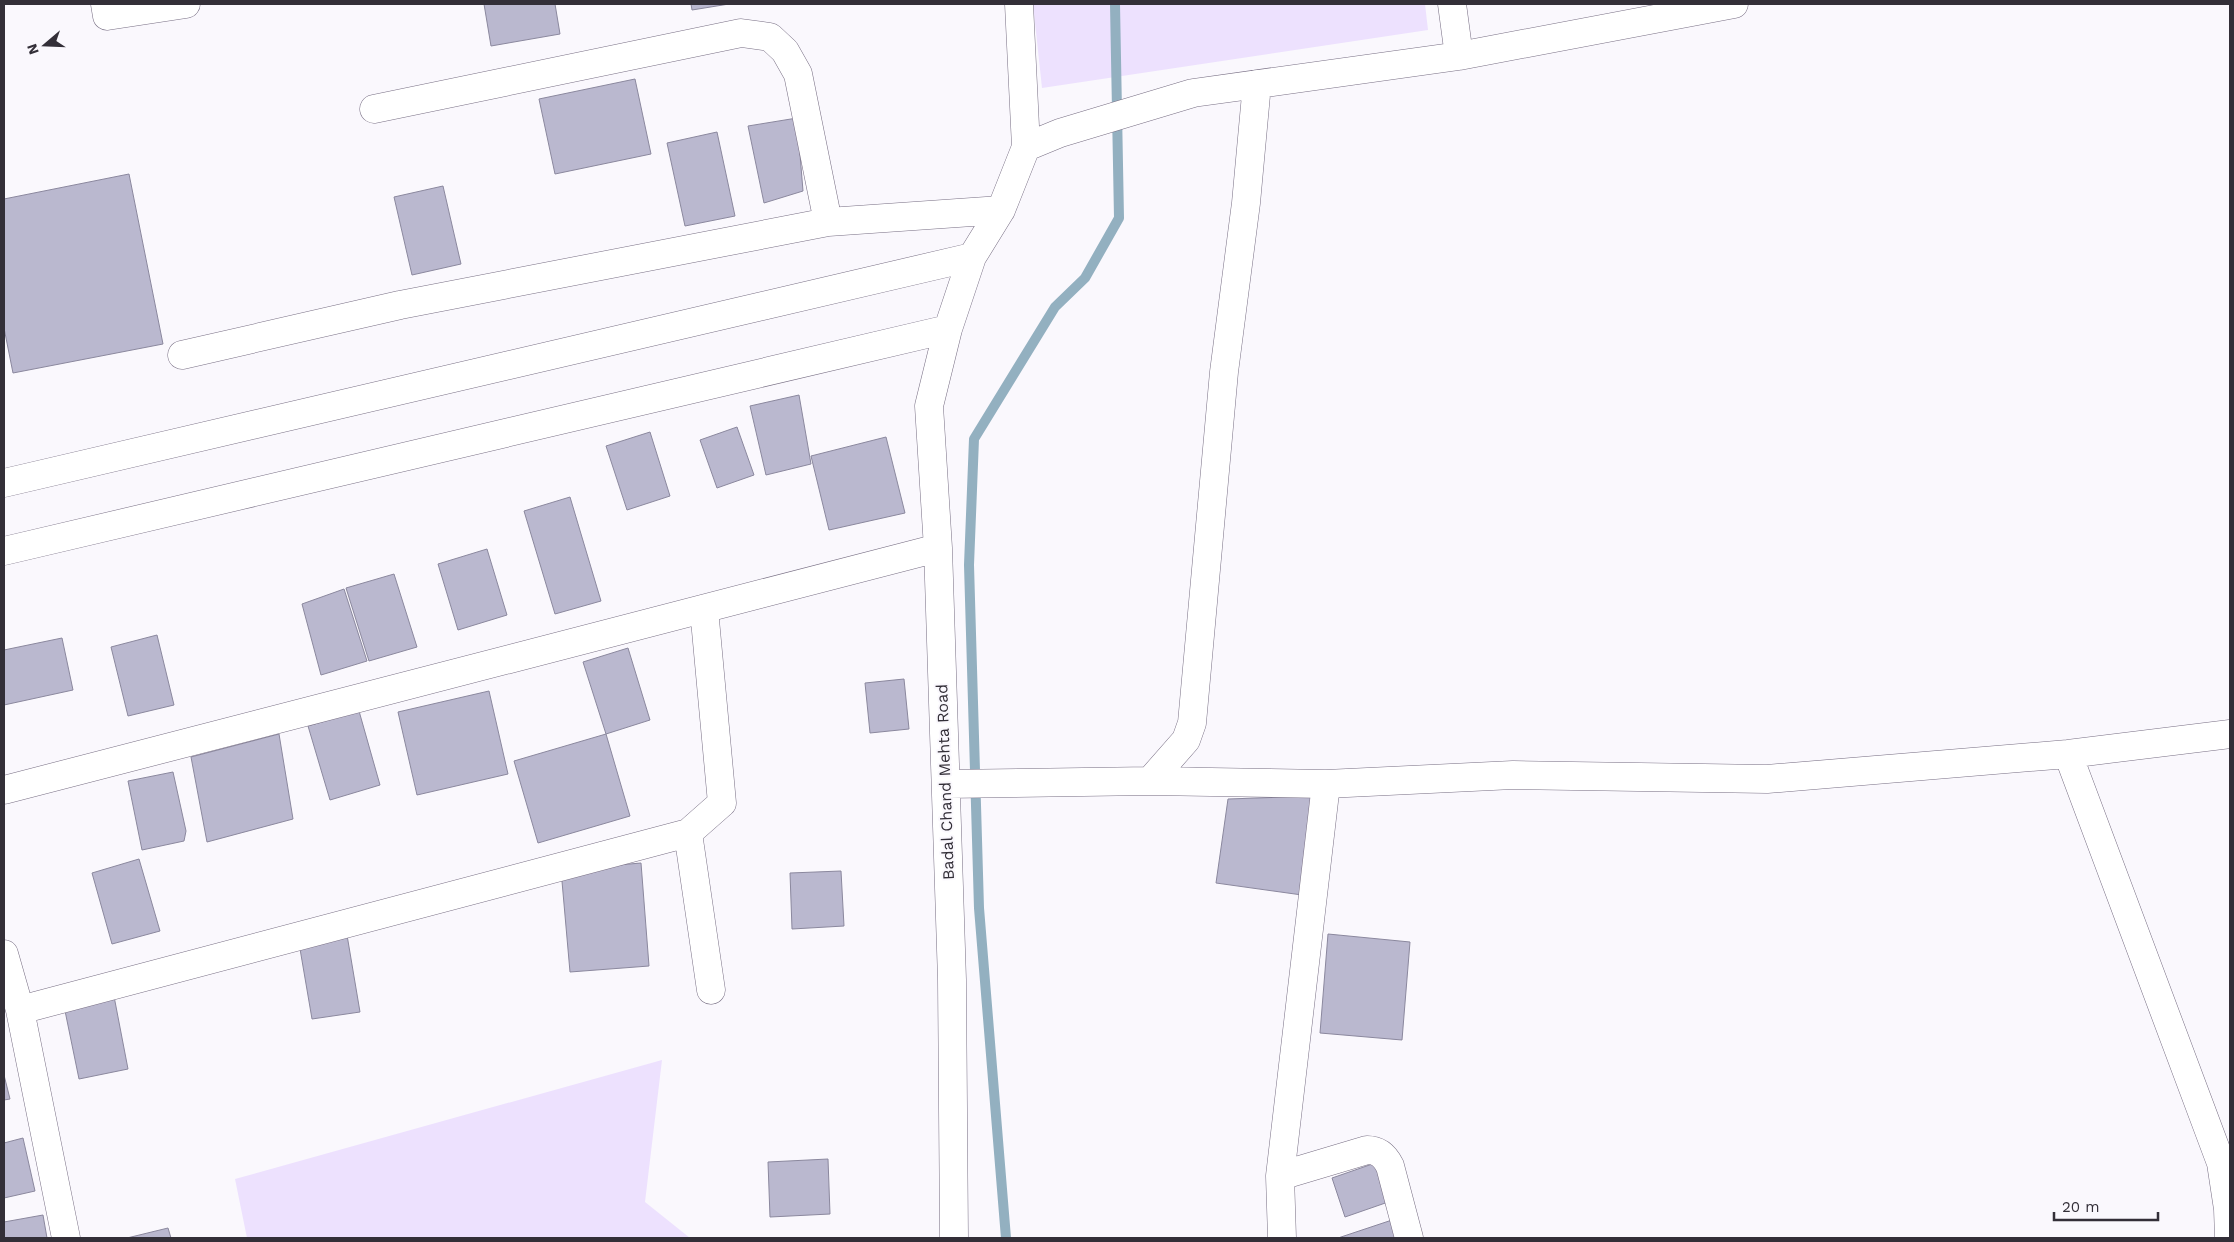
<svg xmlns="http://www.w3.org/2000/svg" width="2234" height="1242" viewBox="0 0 2234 1242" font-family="'Work Sans',sans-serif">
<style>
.green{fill:#ede1fe}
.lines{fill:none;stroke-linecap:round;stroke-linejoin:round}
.stream{stroke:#93b0c0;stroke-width:10}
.building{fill:#bab8cf;stroke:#8b889e}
.minor-casing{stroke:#786f84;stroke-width:29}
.minor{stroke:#fff;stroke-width:28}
.labels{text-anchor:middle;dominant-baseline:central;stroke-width:4;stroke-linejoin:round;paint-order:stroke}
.street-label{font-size:16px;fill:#332f38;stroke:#faf8fd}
</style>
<rect width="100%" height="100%" fill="#faf8fd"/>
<path class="green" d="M1033,4H1425L1428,30L1042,88Z
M662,1060L645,1202L690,1238H247L235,1179Z"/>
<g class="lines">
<path class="stream" d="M1006,1238L979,908L969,565L974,439L1055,307L1085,278L1119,218L1115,4"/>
</g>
<path class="building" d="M484,4H555L560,34L491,46Z
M691,4H729L692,10Z
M635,79L651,154L555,174L539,99Z
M797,118L803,191L764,203L748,126Z
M717,132L735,216L685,226L667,143Z
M129,174L163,344L13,373L4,328V199Z
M443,186L461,264L412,275L394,197Z
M799,395L811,464L766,475L750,406Z
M737,427L754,475L717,488L700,440Z
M650,432L670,496L627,510L606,446Z
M886,437L905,513L829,530L811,456Z
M570,497L601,601L555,614L524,511Z
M487,549L507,615L458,630L438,564Z
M394,574L417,647L369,661L346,588Z
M344,589L367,661L321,675L302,604Z
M157,635L174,705L128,716L111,647Z
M62,638L73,690L4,705V650Z
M628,648L650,720L606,734L583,662Z
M904,679L909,729L870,733L865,683Z
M489,691L508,774L417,795L398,712Z
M359,711L380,785L330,800L308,726Z
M279,734L293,819L207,842L191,757Z
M606,734L630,816L538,843L514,761Z
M173,772L186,831L184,841L142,850L128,781Z
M1316,796L1302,895L1216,883L1228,799Z
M139,859L160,931L112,944L92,873Z
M641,863L649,966L570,972L561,870Z
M841,871L844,926L792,929L790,873Z
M1328,934L1410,942L1402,1040L1320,1033Z
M347,935L360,1012L312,1019L299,943Z
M113,991L128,1069L79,1079L63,1001Z
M4,1075L10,1099L4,1100Z
M23,1138L35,1191L4,1198V1143Z
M828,1159L830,1214L770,1217L768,1162Z
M1381,1161L1394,1200L1345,1217L1332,1178Z
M43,1215L47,1238H4V1222Z
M1392,1220L1398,1238H1338Z
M168,1228L171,1238H127Z"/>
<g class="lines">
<defs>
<path id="minor" d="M105,4L107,16L186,4
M1452,4L1459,56
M374,109L741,33L770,37L785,51L798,74L828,222
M1026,147L1060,133L1193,93L1459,56L1734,4
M182,355L400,305L828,222L1001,210
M4,483L972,257
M4,551L948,329
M2068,754L2221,1163L2228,1209L2229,1238
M1150,781L1186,740L1192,723L1224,372L1246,203L1257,84
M946,784L1150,781L1326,784L1513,775L1767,779L2068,754L2230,734
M4,790L938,548
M688,833L722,803L704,609
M4,954L20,1010L66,1238
M20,1010L688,833L711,990
M1280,1176L1367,1150C1379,1150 1385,1156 1390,1166L1409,1238
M954,1238L952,980L938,548L929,406L948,329L972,257L1001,210L1026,147L1019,4
M1282,1238L1280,1176L1326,784"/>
</defs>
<use href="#minor" class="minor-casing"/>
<use href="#minor" class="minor"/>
</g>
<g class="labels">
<g class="street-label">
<text transform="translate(945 782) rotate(-92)">Badal Chand Mehta Road</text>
</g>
</g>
<rect width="2234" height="1242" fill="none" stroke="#332f38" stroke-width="10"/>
<g transform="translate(45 45) rotate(251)" stroke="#faf8fd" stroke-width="4" paint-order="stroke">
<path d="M0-4L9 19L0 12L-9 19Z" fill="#332f38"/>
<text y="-8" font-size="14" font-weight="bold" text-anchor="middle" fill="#332f38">N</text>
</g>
<path d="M2054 1212v8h104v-8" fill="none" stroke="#332f38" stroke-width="2.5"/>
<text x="2062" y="1212" font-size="15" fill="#332f38" stroke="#faf8fd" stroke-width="4" paint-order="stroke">20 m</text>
</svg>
